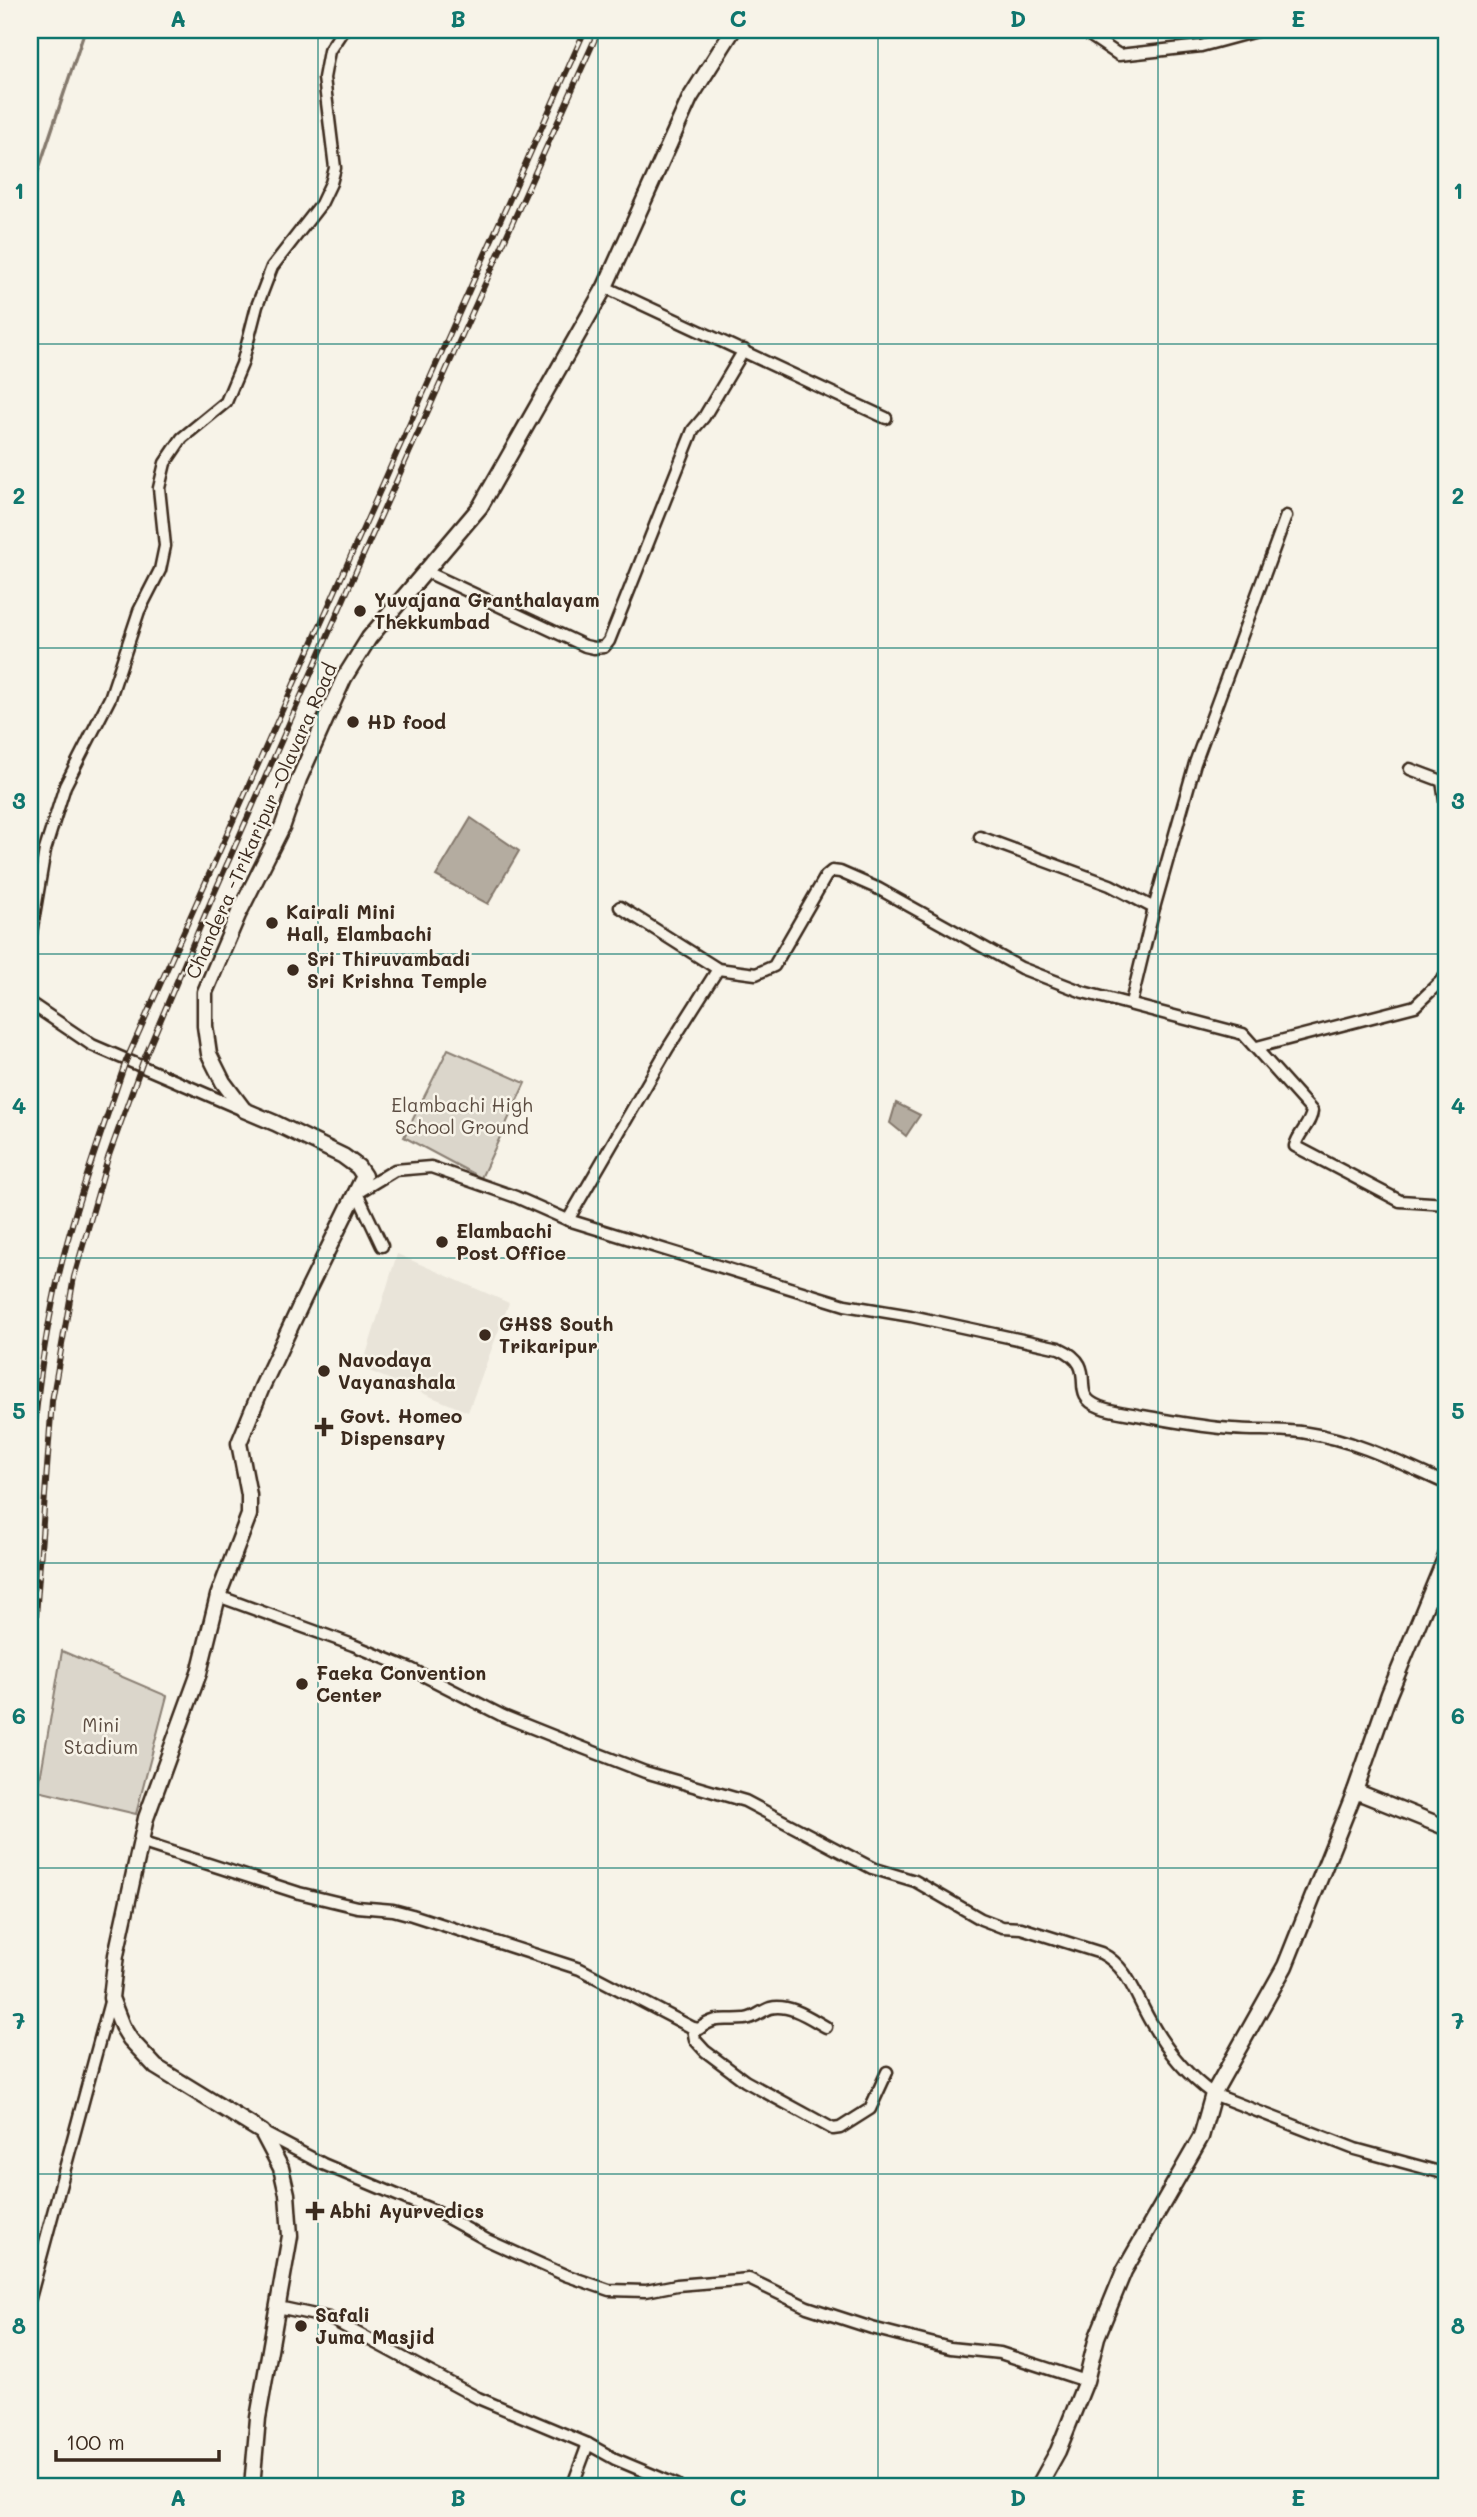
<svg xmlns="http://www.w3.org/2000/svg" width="1477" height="2517" font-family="Mali,sans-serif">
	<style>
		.built { fill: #e9e4d9 }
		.green { fill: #dbd6cb; stroke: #8b8074; stroke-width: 2 }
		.water { fill: #b4aca0; stroke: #84786c; stroke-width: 2 }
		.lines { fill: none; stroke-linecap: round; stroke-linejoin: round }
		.stream { stroke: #84786c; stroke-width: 3.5 }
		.minor-casing { stroke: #3b2a1e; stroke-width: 15 }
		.secondary-casing { stroke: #3b2a1e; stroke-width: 19 }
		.minor { stroke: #f7f3e8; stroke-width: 10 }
		.secondary { stroke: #f7f3e8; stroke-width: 14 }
		.rail-casing { stroke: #3b2a1e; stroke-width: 6 }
		.rail { stroke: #f7f3e8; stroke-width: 3.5; stroke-dasharray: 10; stroke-linecap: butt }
		.grid { fill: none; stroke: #0f766e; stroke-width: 2; stroke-opacity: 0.55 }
		.poi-dot { fill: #3b2a1e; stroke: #f7f3e8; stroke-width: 2.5 }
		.labels { text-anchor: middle; stroke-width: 5; stroke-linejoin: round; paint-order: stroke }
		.poi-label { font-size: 19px; font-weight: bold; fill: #3b2a1e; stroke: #f7f3e8; text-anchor: start }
		.street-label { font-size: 19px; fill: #3b2a1e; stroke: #f7f3e8 }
		.park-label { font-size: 19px; fill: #5b4c41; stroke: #f7f3e8 }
		.neatline { fill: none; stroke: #0f766e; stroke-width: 2.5 }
		.grid-label { font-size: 23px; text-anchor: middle; font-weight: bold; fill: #0f766e }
	</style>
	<rect width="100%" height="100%" fill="#f7f3e8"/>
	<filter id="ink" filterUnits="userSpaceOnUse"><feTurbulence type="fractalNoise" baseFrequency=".0143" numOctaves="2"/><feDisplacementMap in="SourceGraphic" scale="14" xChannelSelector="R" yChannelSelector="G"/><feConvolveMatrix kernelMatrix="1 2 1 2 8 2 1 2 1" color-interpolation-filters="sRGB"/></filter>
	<g filter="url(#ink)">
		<polygon class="built" points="397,1254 509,1303 468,1412 362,1368"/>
		<g class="green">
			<polygon points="448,1049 525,1083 481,1178 404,1137"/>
			<polygon points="62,1651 167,1696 136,1814 38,1791"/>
		</g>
		<g class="water">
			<polygon points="471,818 519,851 488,904 436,876"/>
			<polygon points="896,1103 920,1115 906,1136 890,1123"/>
		</g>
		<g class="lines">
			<polyline class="stream" points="30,195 85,30"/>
			<g class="minor-casing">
				<g id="minor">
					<polyline points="1082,30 1119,55 1201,46 1260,30"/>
					<polyline points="605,287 886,418"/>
					<polyline points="427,572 585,646 594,648 604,647 609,641 693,430 704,417 744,350"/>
					<polyline points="1410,769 1442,781 1447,814"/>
					<polyline points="980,837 1110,885 1154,908"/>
					<path d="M620,907L718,969L756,974L774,966L826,876L832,871L840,872L879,889L1021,968L1083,992L1243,1034L1312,1111C1311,1124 1298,1133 1295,1146L1400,1201L1447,1204"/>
					<polyline points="30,939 45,850 65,786 110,698 139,611 160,570 165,546 159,488 165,463 182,438 226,402 242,364 257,306 272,267 321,204 331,183 335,168 324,78 329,51 343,30"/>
					<polyline points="30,1003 92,1045 243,1110"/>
					<polyline points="1131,1003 1154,908 1195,763 1286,516"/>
					<polyline points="1257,1047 1415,1006 1447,975"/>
					<polyline points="568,1220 668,1048 718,969"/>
					<path d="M382,1246L357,1193L395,1170L431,1167L516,1197L568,1220L845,1305L911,1316L1059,1348C1103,1368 1065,1394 1100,1407C1113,1412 1129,1413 1142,1416C1172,1421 1202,1427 1232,1429C1257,1431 1282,1429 1307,1433C1356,1440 1402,1464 1447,1484"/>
					<path d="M218,1596L353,1645L411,1669L503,1716L568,1742L645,1772L745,1801L872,1868L915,1881L981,1919L1002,1927L1021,1928L1101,1953C1127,1966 1135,1994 1149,2019C1165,2048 1185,2074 1213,2094L1355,2149L1447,2174"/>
					<path d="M140,1842L299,1893L357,1907L393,1910L412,1915L580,1969L693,2028L699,2029C717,2015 724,2021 745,2019C755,2018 761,2011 770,2008C789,2003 810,2018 826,2027"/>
					<polyline points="693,2028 695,2040 705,2051 745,2081 833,2129 840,2128 870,2109 887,2072"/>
					<polyline points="262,2132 323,2164 435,2211 487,2240 565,2275 609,2290 646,2291 677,2285 749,2279 807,2307 872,2328 950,2348 1000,2353 1086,2381"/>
					<polyline points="30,2298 111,1998"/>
					<polyline points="278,2307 329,2318 478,2398 588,2444 615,2459 677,2485"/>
					<polyline points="572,2487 588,2444"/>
				</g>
			</g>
			<g class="secondary-casing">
				<g id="secondary">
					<polyline points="1355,1791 1447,1828"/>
					<polyline points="252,2487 258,2418 290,2236 287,2194 281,2168 262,2132 156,2067 130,2039 122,2026 111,1998 116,1955 146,1818 199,1673 218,1596 249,1515 249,1495 239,1443 262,1387 303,1300 364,1176 358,1167 343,1156 275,1123 244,1110 223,1082 209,1054 205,1026 205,992 238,915 283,825 299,779 344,678 369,638 480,507 605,287 690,98 733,30"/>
					<polyline points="1038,2487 1058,2451 1086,2381 1097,2337 1124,2271 1201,2137 1213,2094 1285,1966 1355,1791 1389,1694 1447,1554"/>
				</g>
			</g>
			<use href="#minor" class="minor"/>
			<use href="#secondary" class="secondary"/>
			<g class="rail-casing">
				<g id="rail">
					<path d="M30,1481C34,1427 39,1371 50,1317C66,1229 97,1145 126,1061L585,30"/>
					<polyline points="30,1697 52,1401 74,1277 108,1158 142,1064 213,896 357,569 599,30"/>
				</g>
			</g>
			<use href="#rail" class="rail"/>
		</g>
	</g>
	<path class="grid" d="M318,30V2487M598,30V2487M878,30V2487M1158,30V2487M30,344H1447M30,648H1447M30,954H1447M30,1258H1447M30,1563H1447M30,1868H1447M30,2174H1447"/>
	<g class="poi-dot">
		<circle cx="360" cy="611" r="7"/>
		<circle cx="353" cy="722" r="7"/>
		<circle cx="272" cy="923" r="7"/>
		<circle cx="293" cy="970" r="7"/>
		<circle cx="442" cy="1242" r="7"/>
		<circle cx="485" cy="1335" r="7"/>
		<circle cx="324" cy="1371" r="7"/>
		<path d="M320.5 1416.5h7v7h7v7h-7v7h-7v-7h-7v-7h7z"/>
		<circle cx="302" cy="1684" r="7"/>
		<path d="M311.5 2200.5h7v7h7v7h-7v7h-7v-7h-7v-7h7z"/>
		<circle cx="301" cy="2326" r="7"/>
	</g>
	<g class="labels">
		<g class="poi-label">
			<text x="374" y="607">Yuvajana Granthalayam<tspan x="374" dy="22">Thekkumbad</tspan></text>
			<text x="367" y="729">HD food</text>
			<text x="286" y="919">Kairali Mini<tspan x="286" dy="22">Hall, Elambachi</tspan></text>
			<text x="307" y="966">Sri Thiruvambadi<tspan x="307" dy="22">Sri Krishna Temple</tspan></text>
			<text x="456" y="1238">Elambachi<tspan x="456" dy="22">Post Office</tspan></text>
			<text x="499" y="1331">GHSS South<tspan x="499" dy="22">Trikaripur</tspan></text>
			<text x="338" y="1367">Navodaya<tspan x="338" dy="22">Vayanashala</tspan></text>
			<text x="340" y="1423">Govt. Homeo<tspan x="340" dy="22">Dispensary</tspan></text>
			<text x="316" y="1680">Faeka Convention<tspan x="316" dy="22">Center</tspan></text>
			<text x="329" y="2218">Abhi Ayurvedics</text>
			<text x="315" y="2322">Safali<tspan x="315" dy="22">Juma Masjid</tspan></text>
		</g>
		<g class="street-label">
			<text transform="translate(261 821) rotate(-66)" y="7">Chandera -Trikaripur -Olavara Road</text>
		</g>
		<g class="park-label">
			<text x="462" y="1112">Elambachi High<tspan x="462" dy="22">School Ground</tspan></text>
			<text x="101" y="1732">Mini<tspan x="101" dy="22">Stadium</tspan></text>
		</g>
	</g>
	<rect width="1477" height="2517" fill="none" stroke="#f7f3e8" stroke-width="77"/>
	<path d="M56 2450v10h163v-10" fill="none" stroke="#3b2a1e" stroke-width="3.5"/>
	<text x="66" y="2450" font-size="21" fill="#3b2a1e" stroke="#f7f3e8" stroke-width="5" paint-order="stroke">100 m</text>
	<rect x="38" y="38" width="1400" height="2440" class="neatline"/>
	<g class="grid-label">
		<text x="178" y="27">A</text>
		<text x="458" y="27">B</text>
		<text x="738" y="27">C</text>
		<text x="1018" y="27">D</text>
		<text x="1298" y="27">E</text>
		<text x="19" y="199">1</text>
		<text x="1458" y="199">1</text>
		<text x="19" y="504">2</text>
		<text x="1458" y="504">2</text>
		<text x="19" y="809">3</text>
		<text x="1458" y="809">3</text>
		<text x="19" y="1114">4</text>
		<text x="1458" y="1114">4</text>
		<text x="19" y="1419">5</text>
		<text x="1458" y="1419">5</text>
		<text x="19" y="1724">6</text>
		<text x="1458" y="1724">6</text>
		<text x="19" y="2029">7</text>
		<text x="1458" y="2029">7</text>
		<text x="19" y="2334">8</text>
		<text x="1458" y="2334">8</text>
		<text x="178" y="2506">A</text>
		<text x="458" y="2506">B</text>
		<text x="738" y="2506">C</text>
		<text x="1018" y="2506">D</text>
		<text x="1298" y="2506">E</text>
	</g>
</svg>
